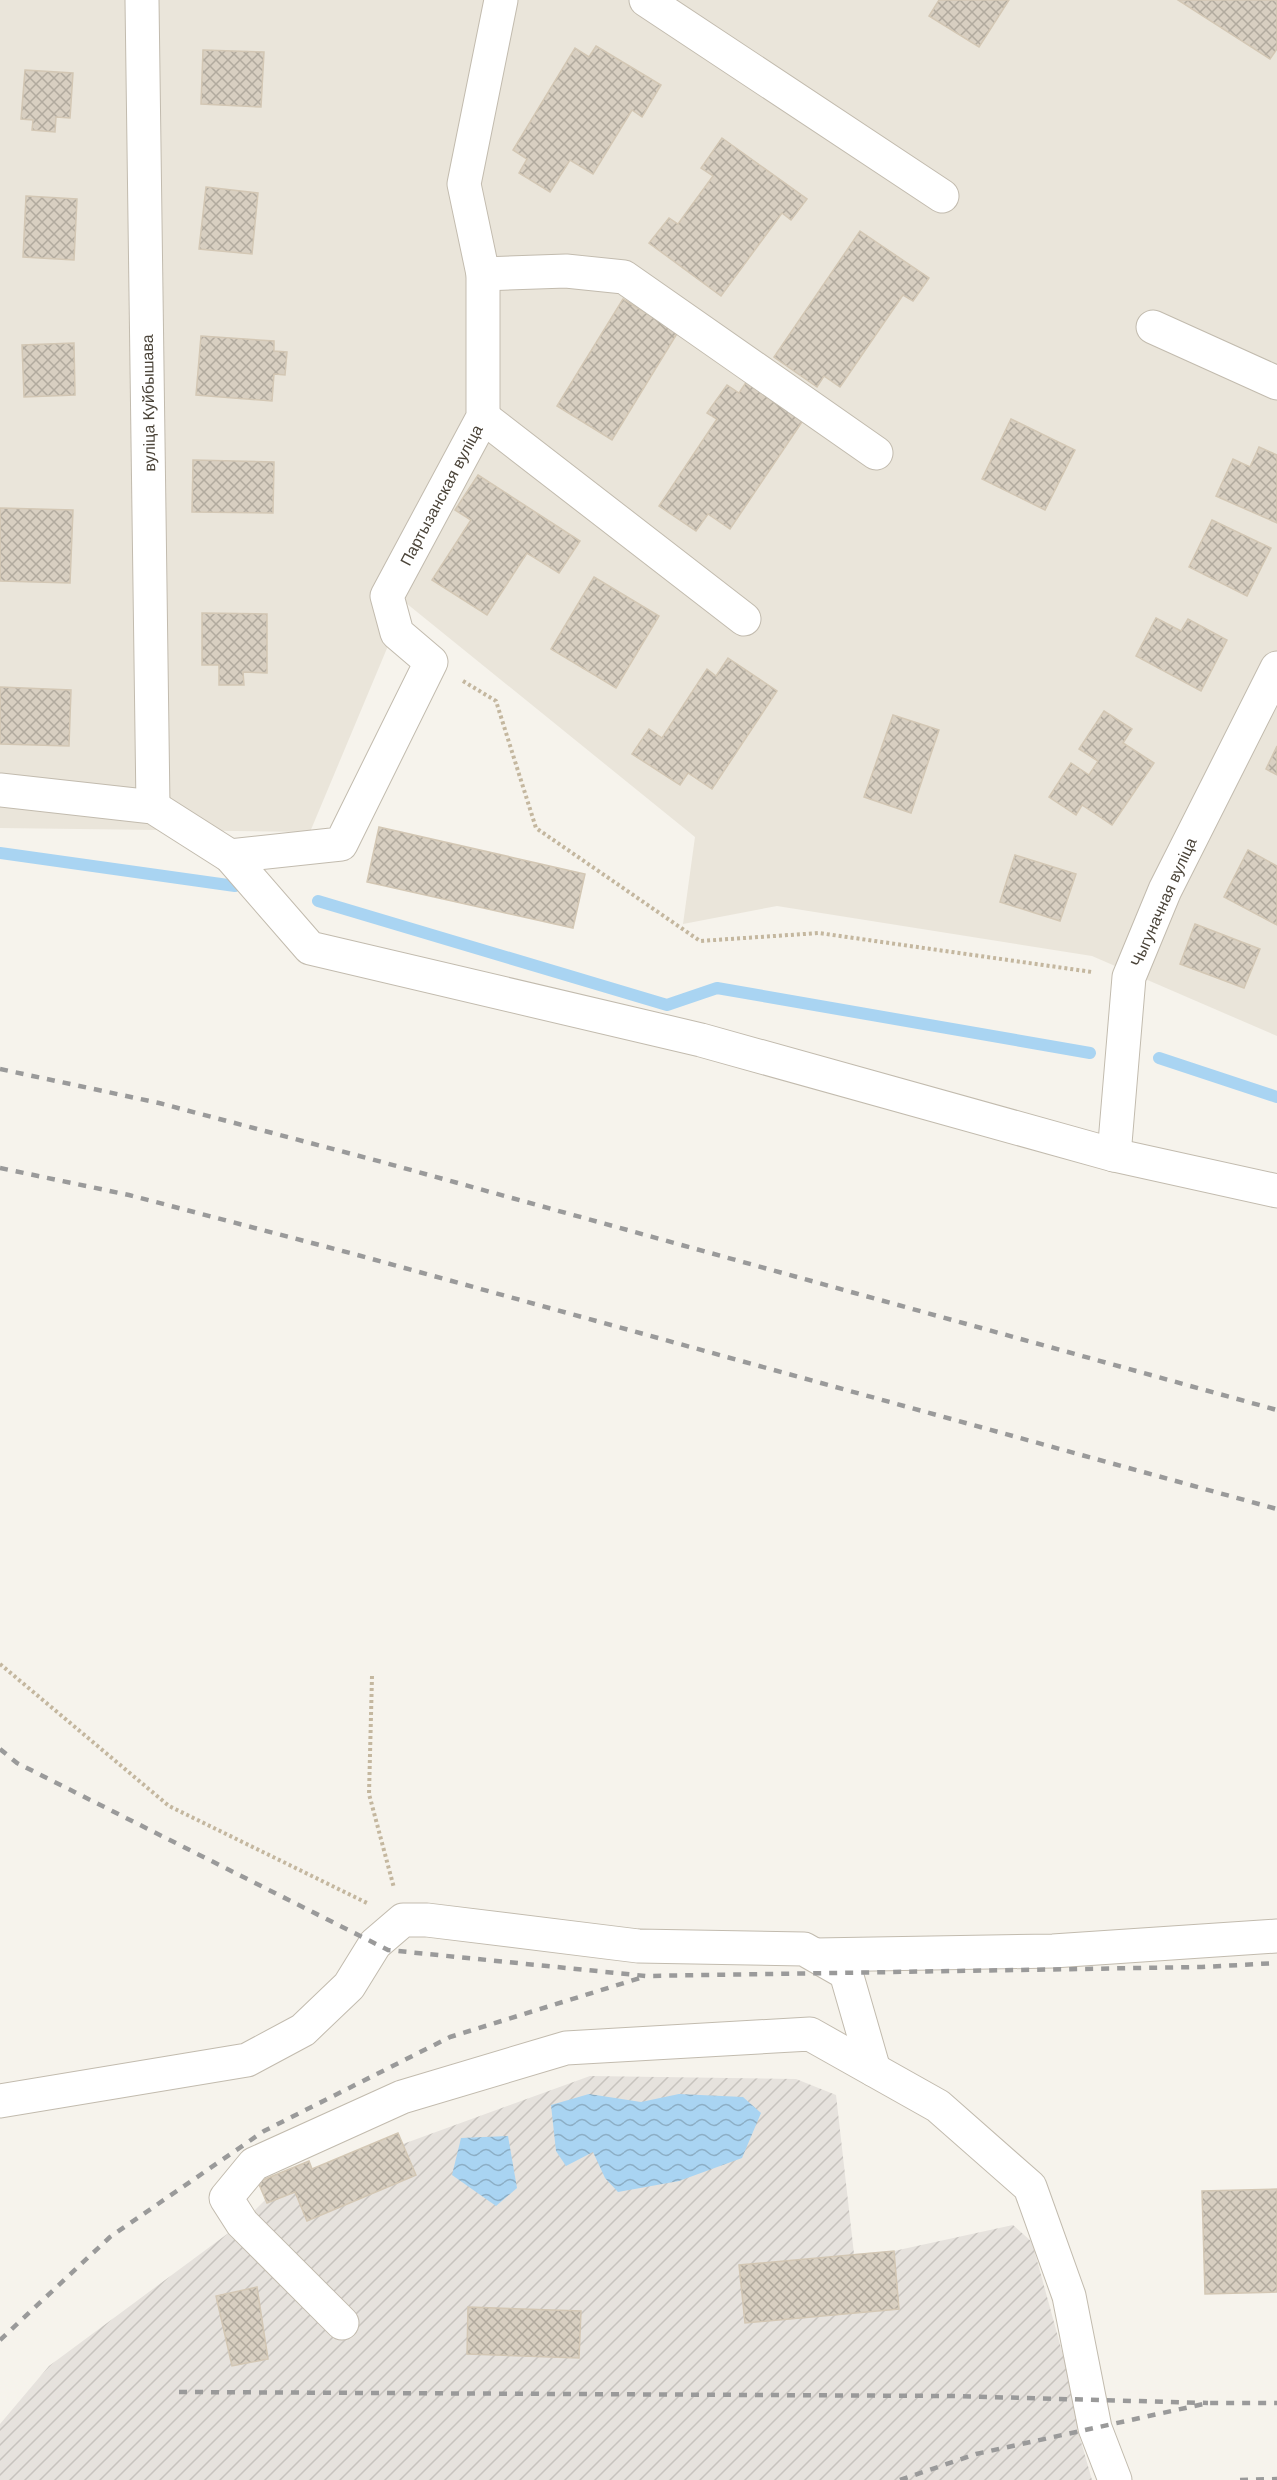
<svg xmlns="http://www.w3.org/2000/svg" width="1277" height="2480" font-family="Helvetica,sans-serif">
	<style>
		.residential { fill: #eae5da }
		.industrial { fill: url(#industrial-furrows) }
		.water { fill: url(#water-waves) }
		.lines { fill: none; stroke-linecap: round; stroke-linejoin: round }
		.stream { stroke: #a9d4f2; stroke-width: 12 }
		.building { fill: url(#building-cross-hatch); stroke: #d3c7b4; stroke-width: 1.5 }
		.minor-casing { stroke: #c2bbae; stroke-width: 35 }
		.path { stroke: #c4b79f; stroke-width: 4; stroke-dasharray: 3 3; stroke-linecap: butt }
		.minor { stroke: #fff; stroke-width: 33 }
		.rail { stroke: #9a9a9a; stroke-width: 4.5; stroke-dasharray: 8 8; stroke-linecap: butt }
		.labels { text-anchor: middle; stroke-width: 6; stroke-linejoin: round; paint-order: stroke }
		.street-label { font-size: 16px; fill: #4b4439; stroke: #fff }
	</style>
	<defs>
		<pattern id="industrial-furrows" width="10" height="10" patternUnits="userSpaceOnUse" patternTransform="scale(1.5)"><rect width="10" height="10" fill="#e6e2dd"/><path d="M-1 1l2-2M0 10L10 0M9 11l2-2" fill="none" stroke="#c7c3be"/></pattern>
		<pattern id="water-waves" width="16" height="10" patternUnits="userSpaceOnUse" patternTransform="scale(1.5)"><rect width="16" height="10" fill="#a9d4f2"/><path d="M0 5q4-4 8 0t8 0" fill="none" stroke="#8caec5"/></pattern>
		<pattern id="building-cross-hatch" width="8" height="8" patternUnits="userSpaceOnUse" patternTransform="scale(1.5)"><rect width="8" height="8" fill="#d8cfc1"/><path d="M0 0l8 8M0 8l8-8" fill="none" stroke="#b1aa9e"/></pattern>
	</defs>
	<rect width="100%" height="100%" fill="#f6f3ec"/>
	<polygon class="residential" points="0,0 1277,0 1277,1036 1092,956 777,906 683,924 695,837 406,603 310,832 0,828"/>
	<polygon class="industrial" points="590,2076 796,2079 836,2095 854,2254 894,2251 1013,2225 1032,2242 1075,2399 1078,2431 1092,2480 0,2480 0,2424 49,2366 242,2223 266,2199 403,2144"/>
	<g class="water">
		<polygon points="589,2094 641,2102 679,2094 743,2097 761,2113 742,2158 679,2181 618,2192 605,2178 593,2152 566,2166 556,2151 551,2105"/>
		<polygon points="508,2136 517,2188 496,2206 452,2175 461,2138"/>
	</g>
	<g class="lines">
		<g class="stream">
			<polyline points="0,853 235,886"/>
			<polyline points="318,901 667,1005 717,988 1090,1053"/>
			<polyline points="1159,1058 1277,1097"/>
		</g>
	</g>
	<g class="building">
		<polygon points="939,0 1009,0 979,47 929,16"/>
		<polygon points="1178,0 1277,0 1277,49 1270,59"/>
		<polygon points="596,46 661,85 642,117 632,110 593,174 570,160 550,192 519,173 527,159 513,150 575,48 589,57"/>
		<polygon points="203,50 264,52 261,107 201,104"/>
		<polygon points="25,70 73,73 70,118 56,117 55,132 32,130 33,120 21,119"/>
		<polygon points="722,138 807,199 791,220 782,213 721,296 649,243 669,218 678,224 713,176 701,168"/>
		<polygon points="206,187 258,193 252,254 199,249"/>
		<polygon points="26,196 77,199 74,260 23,257"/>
		<polygon points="860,231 929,278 913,301 903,295 840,387 824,376 817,387 774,357"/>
		<polygon points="623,299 678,332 612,440 557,406"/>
		<polygon points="201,336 274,341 274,351 287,352 285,375 274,374 272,401 196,395"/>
		<polygon points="74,343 75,395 24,397 22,345"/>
		<polygon points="749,378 806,416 730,529 708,514 696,531 659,506 717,419 707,413 727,385 739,393"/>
		<polygon points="1011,419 1075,450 1045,510 982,479"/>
		<polygon points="1259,447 1277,455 1277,523 1216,496 1233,459 1250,467"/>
		<polygon points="193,460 274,462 273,513 192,512"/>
		<polygon points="478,475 580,541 559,573 527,553 487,615 432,580 471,520 455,510"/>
		<polygon points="0,508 73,510 70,583 0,581"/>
		<polygon points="1212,520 1271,548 1247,596 1189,567"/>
		<polygon points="594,577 659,616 616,688 551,649"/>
		<polygon points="202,613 267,614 267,673 243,672 244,685 219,685 219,665 202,665"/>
		<polygon points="1156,618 1181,631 1188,619 1227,640 1201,691 1136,656"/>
		<polygon points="728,658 777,691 712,789 688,773 680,785 632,754 649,729 662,738 707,669 716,676"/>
		<polygon points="0,687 71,690 69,746 0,744"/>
		<polygon points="1104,711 1132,729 1123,743 1154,763 1112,825 1082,805 1076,815 1049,797 1071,763 1089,775 1098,761 1079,749"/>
		<polygon points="893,715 939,730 911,813 864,797"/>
		<polygon points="1277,746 1277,775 1266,769"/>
		<polygon points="379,827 585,874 573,928 367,882"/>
		<polygon points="1248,850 1277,866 1277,925 1224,897"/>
		<polygon points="1015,855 1076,874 1060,921 1000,902"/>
		<polygon points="1195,924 1260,949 1244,988 1180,964"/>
		<polygon points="398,2133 416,2175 307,2221 295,2192 267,2203 258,2182 309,2161 312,2169"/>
		<polygon points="1277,2189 1277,2292 1205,2294 1202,2191"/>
		<polygon points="894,2251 899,2309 745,2323 739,2265"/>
		<polygon points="257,2287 268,2359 232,2366 216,2296"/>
		<polygon points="468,2307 581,2311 579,2358 467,2354"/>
	</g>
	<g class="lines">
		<g class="minor-casing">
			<g id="minor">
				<polyline points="142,0 153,807"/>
				<polyline points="646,0 942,196"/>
				<polyline points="483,274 566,271 624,277 876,453"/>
				<polyline points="1153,327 1277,383"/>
				<polyline points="483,417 744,619"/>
				<polyline points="0,790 153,807 230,856 310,948 701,1040 1114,1155 1277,1191"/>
				<polyline points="230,856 341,844 431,662 397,633 387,596 483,417 483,274 464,184 501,0"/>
				<polyline points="1114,1155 1129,977 1165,890 1277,668"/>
				<polyline points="816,1955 1053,1951 1277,1936"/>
				<polyline points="0,2101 247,2060 303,2030 349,1986 375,1944 403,1920 427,1920 638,1946 804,1949 846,1973 874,2070"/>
				<polyline points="342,2323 242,2223 226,2198 254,2164 402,2097 566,2048 810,2034 938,2106 1030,2187 1069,2296 1095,2428 1115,2480"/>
			</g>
		</g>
		<g class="path">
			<polyline points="463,681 496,701 536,828 700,941 819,933 1092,972"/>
			<polyline points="0,1664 169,1806 367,1903"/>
			<polyline points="372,1676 369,1794 394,1888"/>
		</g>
		<use href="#minor" class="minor"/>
		<g class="rail">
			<polyline points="0,1069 159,1103 382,1162 1277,1410"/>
			<polyline points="0,1168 129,1195 354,1254 1277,1509"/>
			<polyline points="0,1749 17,1763 388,1950 646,1976 1202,1967 1277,1963"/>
			<polyline points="0,2340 110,2237 264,2131 450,2037 640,1978"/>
			<polyline points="179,2392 952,2396 1208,2403"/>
			<polyline points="900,2480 976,2454 1208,2403 1277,2403"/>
			<polyline points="1240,2480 1277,2479"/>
		</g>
	</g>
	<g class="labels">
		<g class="street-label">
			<text transform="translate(148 403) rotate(-91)" y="6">вуліца Куйбышава</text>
			<text transform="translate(441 495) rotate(-62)" y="6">Партызанская вуліца</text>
			<text transform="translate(1163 902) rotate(-66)" y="6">Чыгуначная вуліца</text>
		</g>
	</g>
</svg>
